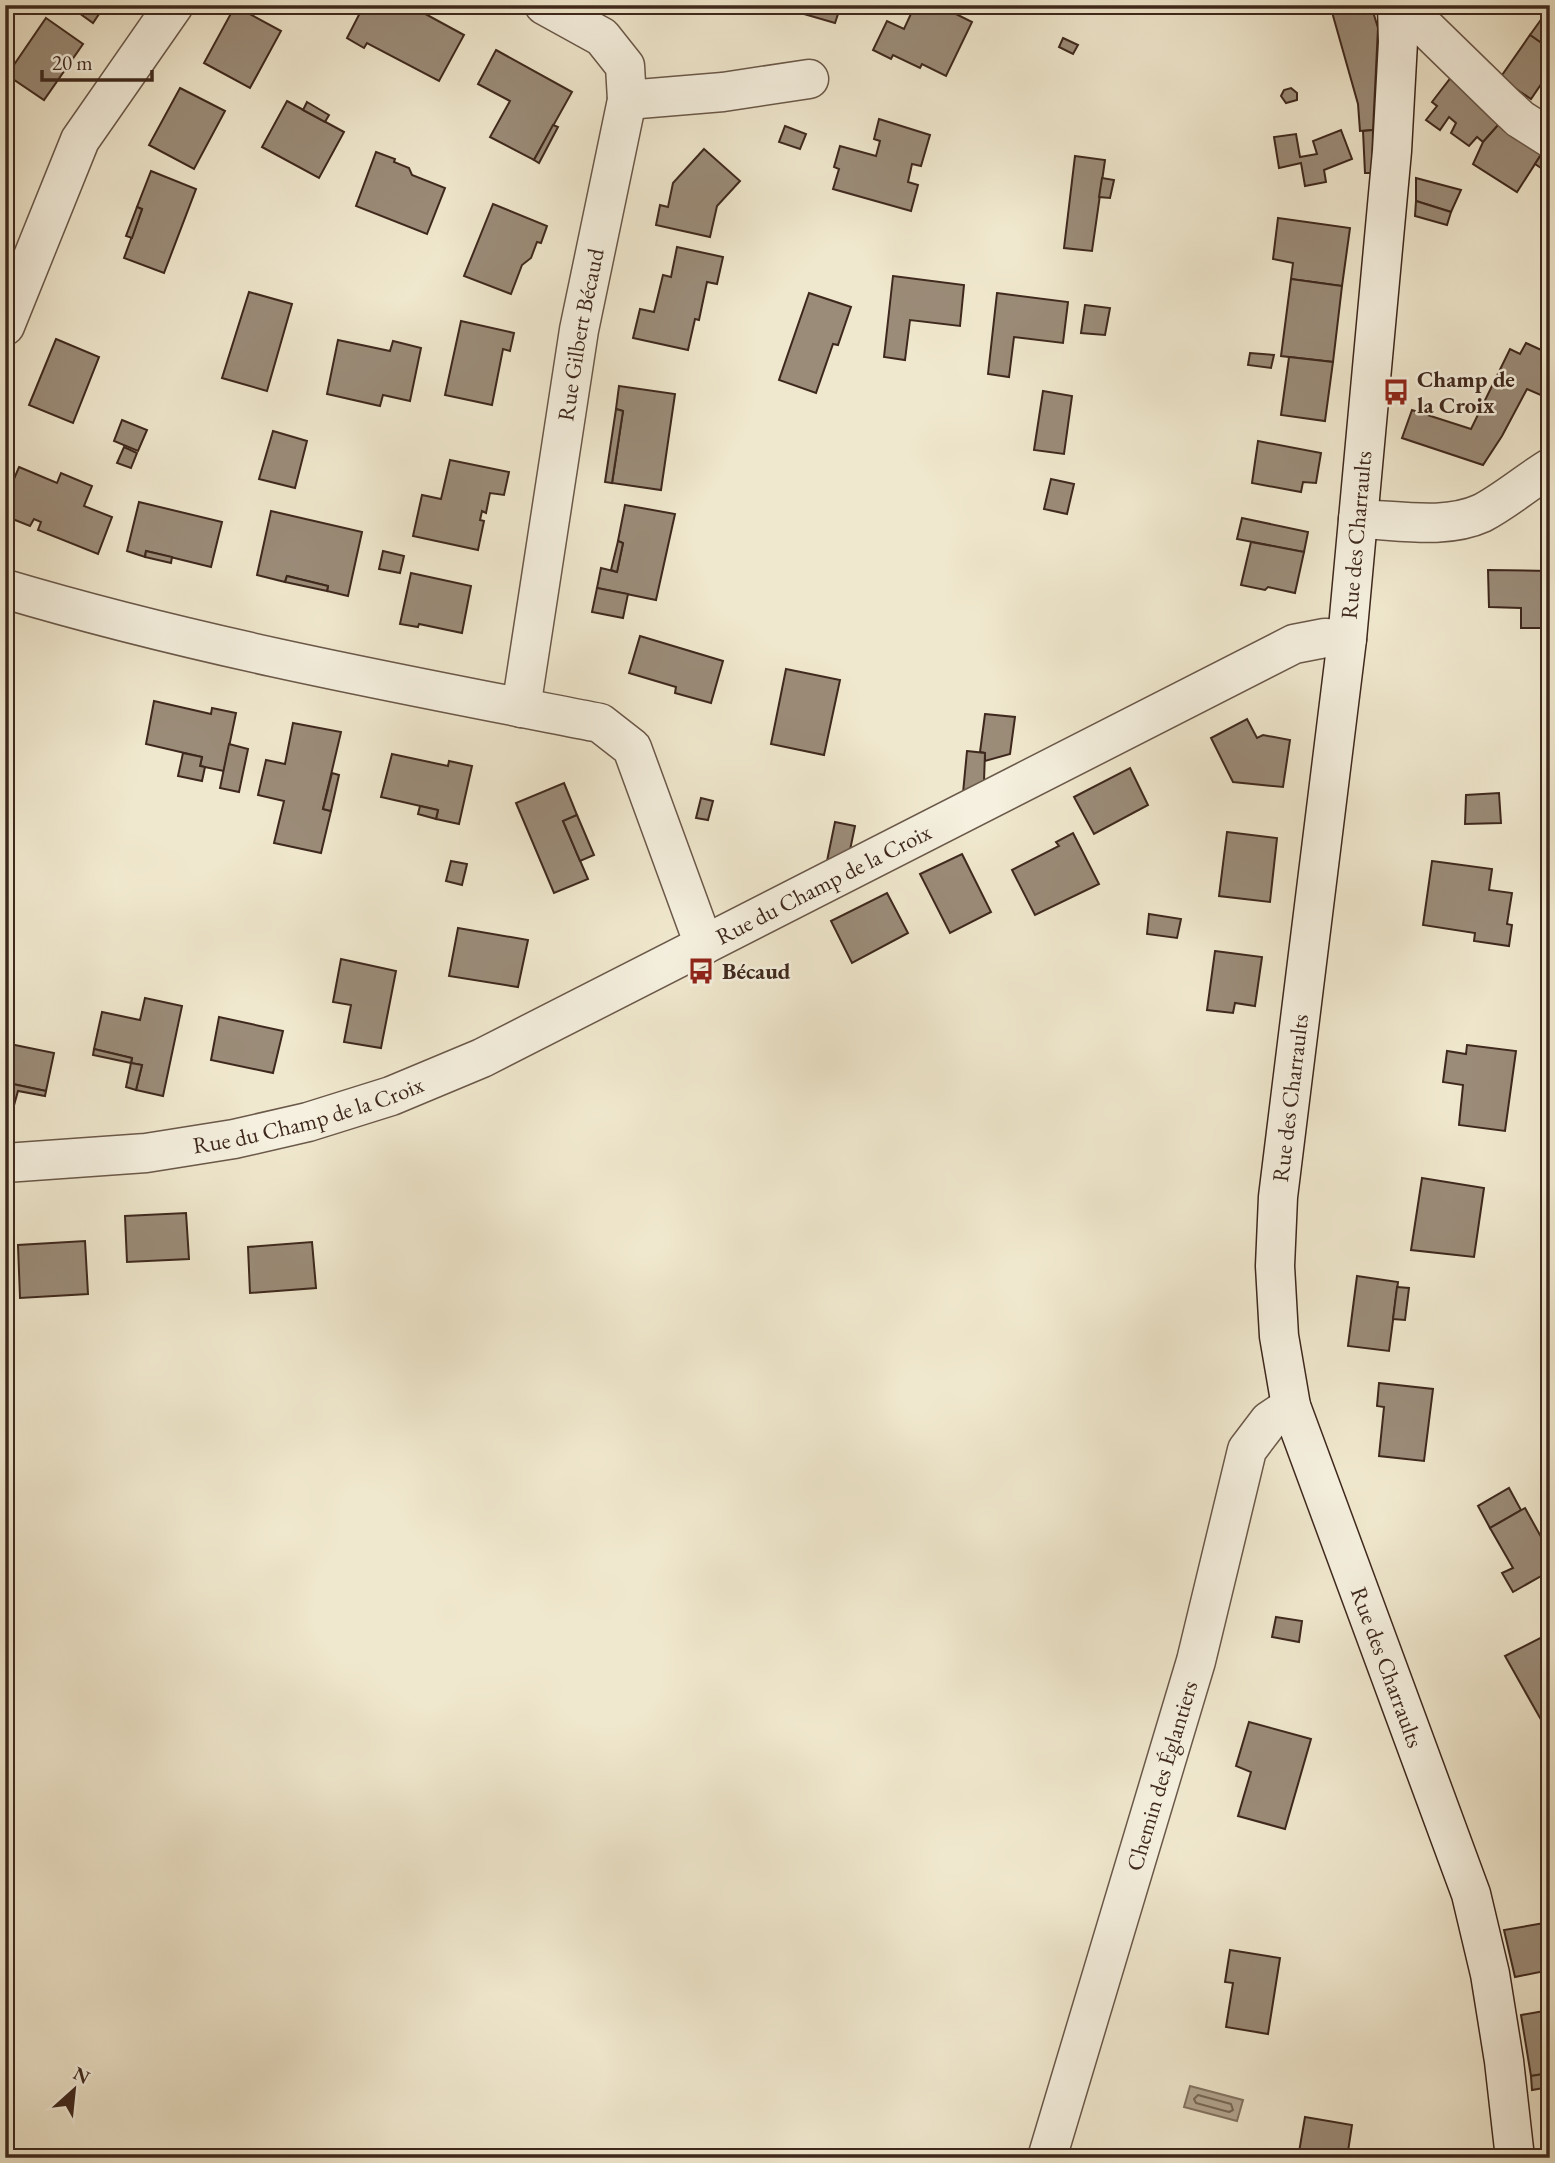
<svg xmlns="http://www.w3.org/2000/svg" width="1555" height="2163" font-family="'EB Garamond',serif">
	<style>
		.water { fill: #b3a792; stroke: #847463; stroke-width: 2 }
		.lines { fill: none; stroke-linecap: round; stroke-linejoin: round }
		.shore { stroke: #786858; stroke-width: 2 }
		.building { fill: #9b8c79; stroke: #3e281d; stroke-width: 2 }
		.street-casing { stroke: #6a5849; stroke-width: 41 }
		.secondary-casing { stroke: #3e281d; stroke-width: 41 }
		.street { stroke: #f5f0df; stroke-width: 38 }
		.secondary { stroke: #f5f0df; stroke-width: 38 }
		.labels { text-anchor: middle; stroke-width: 5; stroke-linejoin: round; paint-order: stroke }
		.street-label { font-size: 23px; fill: #3e281d; stroke: #f5f0df }
		.poi-label { font-size: 23px; font-weight: bold; fill: #3e281d; stroke: #f5f0df; text-anchor: start }
	</style>
	<rect width="100%" height="100%" fill="#f0e8ce"/>
	<filter id="stains"><feTurbulence type="fractalNoise" baseFrequency=".00286" numOctaves="4"/><feColorMatrix values="0 0 0 0 .2 0 0 0 0 .09 0 0 0 0 .02 0 0 0 .5 -.17"/></filter>
	<radialGradient id="worn" r=".72"><stop offset=".6" stop-color="#630" stop-opacity="0"/><stop offset="1" stop-color="#630" stop-opacity=".3"/></radialGradient>
	<polygon class="water" points="1190,2086 1243,2100 1237,2121 1184,2107"/>
	<g class="lines">
		<polygon class="shore" points="1198,2095 1231,2104 1233,2110 1229,2112 1196,2103 1194,2099"/>
	</g>
	<g class="building">
		<polygon points="68,5 105,5 93,23"/>
		<polygon points="364,5 409,5 464,35 439,81 367,43 364,48 347,38"/>
		<polygon points="773,5 841,5 835,23"/>
		<polygon points="915,5 938,5 972,22 946,76 922,64 920,68 893,55 891,59 873,50 887,21 904,29"/>
		<polygon points="1330,5 1371,5 1378,28 1373,130 1360,131 1358,104"/>
		<polygon points="235,6 281,31 250,88 204,63"/>
		<polygon points="1550,7 1550,49 1530,35"/>
		<polygon points="46,18 83,44 44,100 7,75"/>
		<polygon points="1530,35 1550,49 1550,71 1531,99 1500,78"/>
		<polygon points="1063,38 1078,45 1073,54 1059,47"/>
		<polygon points="496,50 572,92 534,160 490,137 510,101 478,84"/>
		<polygon points="1452,76 1501,122 1483,142 1477,137 1469,146 1451,133 1456,123 1449,117 1440,130 1426,120 1437,106 1432,102"/>
		<polygon points="180,88 225,111 194,169 149,145"/>
		<polygon points="1291,88 1297,93 1297,100 1286,103 1281,96 1284,90"/>
		<polygon points="287,101 344,132 319,178 262,147"/>
		<polygon points="307,102 329,115 325,122 303,110"/>
		<polygon points="879,119 930,135 921,166 912,164 908,182 918,185 911,211 833,189 839,169 834,167 840,146 876,156 880,141 874,139"/>
		<polygon points="1499,124 1544,150 1517,192 1473,164 1483,142"/>
		<polygon points="553,125 558,127 539,163 534,160"/>
		<polygon points="785,126 806,134 800,149 779,142"/>
		<polygon points="1341,130 1352,159 1324,170 1326,182 1305,186 1301,163 1279,168 1274,137 1296,134 1300,157 1317,154 1313,141"/>
		<polygon points="1373,130 1372,173 1365,173 1363,131"/>
		<polygon points="704,149 740,181 717,206 710,237 656,225 660,205 668,207 673,183"/>
		<polygon points="1544,150 1550,154 1550,174 1535,164"/>
		<polygon points="376,152 395,159 394,162 409,168 412,175 445,188 427,234 356,206"/>
		<polygon points="1075,156 1105,160 1092,251 1064,248"/>
		<polygon points="151,171 196,189 164,273 124,258 142,209 137,207"/>
		<polygon points="1102,178 1114,180 1110,198 1099,197"/>
		<polygon points="1416,178 1461,190 1451,212 1416,201"/>
		<polygon points="1416,201 1451,212 1447,225 1415,216"/>
		<polygon points="493,204 547,226 541,243 537,242 531,258 522,265 511,294 464,276"/>
		<polygon points="137,207 142,209 132,238 126,236"/>
		<polygon points="1278,218 1350,228 1342,286 1291,279 1293,263 1273,259"/>
		<polygon points="677,247 723,257 717,284 707,282 699,320 695,319 688,350 633,338 640,309 654,312 663,275 671,277"/>
		<polygon points="893,276 964,285 960,326 910,320 905,360 884,357"/>
		<polygon points="1291,279 1342,286 1333,362 1281,356"/>
		<polygon points="249,292 292,304 267,391 222,378"/>
		<polygon points="809,293 851,307 838,345 833,344 816,393 779,380"/>
		<polygon points="997,293 1068,302 1063,343 1014,337 1009,377 988,374"/>
		<polygon points="1085,305 1110,308 1105,335 1081,333"/>
		<polygon points="461,321 514,333 510,351 503,349 492,405 445,395"/>
		<polygon points="56,339 99,357 73,423 29,405"/>
		<polygon points="338,340 390,351 393,341 421,348 410,401 383,395 380,406 327,394"/>
		<polygon points="1526,343 1550,354 1550,382 1543,396 1527,389 1502,436 1483,465 1402,438 1412,410 1471,429 1510,349 1520,354"/>
		<polygon points="1250,353 1274,355 1271,368 1248,365"/>
		<polygon points="1289,357 1333,362 1325,421 1281,415"/>
		<polygon points="619,386 675,394 661,490 612,483 623,411 616,409"/>
		<polygon points="1043,391 1072,396 1064,454 1034,450"/>
		<polygon points="616,409 623,411 612,483 605,482"/>
		<polygon points="122,420 147,430 138,451 114,441"/>
		<polygon points="273,431 307,441 295,488 259,479"/>
		<polygon points="1258,441 1321,453 1316,483 1303,482 1301,492 1252,483"/>
		<polygon points="124,447 137,453 131,468 117,463"/>
		<polygon points="450,460 509,472 504,495 490,493 486,513 482,511 480,520 484,521 478,550 413,536 422,495 441,499"/>
		<polygon points="19,467 57,483 61,473 92,486 84,506 112,517 98,554 38,530 41,522 34,519 30,526 5,516 5,500"/>
		<polygon points="1051,479 1074,484 1067,514 1044,509"/>
		<polygon points="139,502 222,522 211,567 146,551 145,557 127,551"/>
		<polygon points="625,505 675,514 656,600 597,588 601,568 617,572 623,543 618,541"/>
		<polygon points="271,511 362,532 348,596 327,591 328,586 287,576 285,582 257,575"/>
		<polygon points="1242,518 1308,532 1304,552 1237,539"/>
		<polygon points="618,541 623,543 617,572 611,570"/>
		<polygon points="1251,542 1304,552 1295,593 1268,587 1265,590 1241,585"/>
		<polygon points="146,551 172,557 171,563 145,557"/>
		<polygon points="383,551 404,556 400,573 379,569"/>
		<polygon points="1488,570 1550,571 1548,628 1521,628 1521,608 1489,607"/>
		<polygon points="411,573 471,586 462,633 419,624 418,627 400,624"/>
		<polygon points="287,576 328,586 327,591 285,582"/>
		<polygon points="597,588 628,594 623,618 592,612"/>
		<polygon points="640,636 723,661 711,703 675,693 676,687 629,673"/>
		<polygon points="786,669 840,680 824,755 771,744"/>
		<polygon points="154,701 211,714 212,708 236,713 224,771 200,766 202,757 146,744"/>
		<polygon points="985,714 1015,717 1010,754 985,761 985,753 980,752"/>
		<polygon points="1247,719 1257,738 1263,735 1290,740 1283,787 1233,782 1211,738"/>
		<polygon points="293,723 341,732 323,809 331,811 321,853 274,843 284,801 258,795 266,760 285,764"/>
		<polygon points="229,744 248,749 239,792 220,788"/>
		<polygon points="967,751 985,753 984,781 963,793"/>
		<polygon points="183,753 202,757 200,766 205,767 202,781 178,776"/>
		<polygon points="392,754 448,766 449,761 472,766 459,824 436,819 438,810 381,797"/>
		<polygon points="1130,768 1148,805 1094,834 1074,797"/>
		<polygon points="332,773 339,775 331,811 323,809"/>
		<polygon points="564,783 577,815 563,821 588,879 554,893 516,803"/>
		<polygon points="1499,793 1501,823 1465,824 1466,795"/>
		<polygon points="701,798 713,801 708,820 696,818"/>
		<polygon points="420,806 438,810 436,819 418,814"/>
		<polygon points="577,815 594,855 580,861 563,821"/>
		<polygon points="835,822 855,826 850,850 827,861"/>
		<polygon points="1227,832 1277,838 1270,902 1219,896"/>
		<polygon points="1073,833 1099,884 1035,915 1012,870 1059,846 1056,842"/>
		<polygon points="962,854 991,912 950,933 920,874"/>
		<polygon points="451,861 467,864 462,885 446,881"/>
		<polygon points="1432,861 1492,869 1489,890 1512,893 1507,924 1512,925 1509,946 1474,941 1475,933 1423,925"/>
		<polygon points="887,893 908,933 852,963 831,921"/>
		<polygon points="1149,914 1181,919 1177,938 1147,934"/>
		<polygon points="458,928 528,940 518,987 449,976"/>
		<polygon points="1215,951 1262,957 1255,1006 1235,1003 1233,1013 1207,1010"/>
		<polygon points="341,959 396,971 381,1048 344,1042 351,1005 333,1002"/>
		<polygon points="145,998 182,1006 163,1096 136,1090 142,1065 131,1063 132,1058 94,1049 102,1012 140,1020"/>
		<polygon points="219,1017 283,1031 273,1073 211,1060"/>
		<polygon points="5,1043 54,1053 46,1091 8,1083 5,1096"/>
		<polygon points="1467,1045 1516,1051 1505,1131 1459,1125 1463,1085 1443,1082 1447,1051 1466,1054"/>
		<polygon points="94,1049 132,1058 131,1063 93,1055"/>
		<polygon points="131,1063 142,1065 136,1090 126,1087"/>
		<polygon points="8,1083 46,1091 45,1096 18,1091 13,1109 5,1108"/>
		<polygon points="1422,1178 1484,1188 1474,1257 1411,1250"/>
		<polygon points="186,1213 189,1259 127,1262 125,1216"/>
		<polygon points="85,1241 88,1294 20,1298 18,1245"/>
		<polygon points="312,1242 316,1288 250,1293 248,1247"/>
		<polygon points="1357,1276 1398,1282 1389,1351 1348,1346"/>
		<polygon points="1397,1287 1409,1288 1405,1320 1393,1319"/>
		<polygon points="1379,1383 1433,1389 1424,1461 1379,1456 1384,1407 1377,1406"/>
		<polygon points="1509,1488 1521,1510 1490,1528 1478,1506"/>
		<polygon points="1525,1508 1550,1553 1550,1571 1513,1592 1502,1573 1513,1568 1490,1528"/>
		<polygon points="1276,1617 1302,1621 1299,1642 1272,1637"/>
		<polygon points="1548,1634 1550,1722 1544,1725 1505,1656"/>
		<polygon points="1249,1722 1311,1739 1285,1829 1238,1816 1251,1772 1236,1766"/>
		<polygon points="1550,1922 1550,1970 1515,1977 1504,1930"/>
		<polygon points="1230,1950 1280,1958 1268,2034 1226,2027 1233,1983 1225,1982"/>
		<polygon points="1550,2010 1550,2073 1531,2076 1521,2015"/>
		<polygon points="1549,2073 1550,2087 1532,2090 1531,2076"/>
		<polygon points="1305,2117 1352,2125 1347,2158 1298,2158"/>
	</g>
	<g class="lines">
		<g class="street-casing">
			<g id="street">
				<polyline points="1398,10 1428,30 1505,105 1520,119 1550,138"/>
				<polyline points="627,100 723,92 809,79"/>
				<polyline points="5,326 80,140 174,5"/>
				<path d="M1358,519C1397,520 1445,530 1482,513C1505,501 1527,482 1550,468"/>
				<path d="M5,589C200,647 400,684 600,723L632,748L704,945"/>
				<path id="s1" d="M521,708L579,330L627,100L625,66L602,37L544,5"/>
				<path id="s2" d="M5,1163L146,1153L234,1139L308,1122L391,1096L482,1058L1294,644L1325,638L1347,639"/>
				<path id="s3" d="M1047,2158L1196,1661L1247,1450L1269,1421L1291,1406"/>
			</g>
		</g>
		<g class="secondary-casing">
			<g id="secondary">
				<path id="s4" d="M1397,5L1398,42L1392,151L1347,639L1278,1197L1275,1266L1279,1336L1291,1406L1471,1894L1490,1974L1504,2061L1515,2158"/>
			</g>
		</g>
		<use href="#street" class="street"/>
		<use href="#secondary" class="secondary"/>
	</g>
	<defs>
		<g id="bus-bare" transform="scale(2.1)"><path d="M-5-6H5V4H4V6H2V4H-2V6H-4V4H-5ZM-3.5-4V0h7V-4ZM-3.5 1.2v1.5H-2V1.2ZM2 1.2v1.5H3.5V1.2Z" fill="#8f2418" stroke="#f5f0df" stroke-width="2.5" paint-order="stroke"/></g>
	</defs>
	<g fill-rule="evenodd">
		<use href="#bus-bare" x="1396" y="392"/>
		<use href="#bus-bare" x="701" y="971"/>
	</g>
	<g class="labels">
		<g class="street-label">
			<text dy="8" stroke="none"><textPath href="#s1" startOffset="378">Rue Gilbert Bécaud</textPath></text>
			<text transform="translate(1356 535) rotate(-85)" y="8">Rue des Charraults</text>
			<text dy="8" stroke="none"><textPath href="#s2" startOffset="875">Rue du Champ de la Croix</textPath></text>
			<text transform="translate(1290 1098) rotate(-83)" y="8">Rue des Charraults</text>
			<text dy="8" stroke="none"><textPath href="#s2" startOffset="308">Rue du Champ de la Croix</textPath></text>
			<text dy="8" stroke="none"><textPath href="#s4" startOffset="1687">Rue des Charraults</textPath></text>
			<text dy="8" stroke="none"><textPath href="#s3" startOffset="399">Chemin des Églantiers</textPath></text>
		</g>
		<g class="poi-label">
			<text x="1417" y="387">Champ de<tspan x="1417" dy="26">la Croix</tspan></text>
			<text x="722" y="979">Bécaud</text>
		</g>
	</g>
	<rect width="1555" height="2163" fill="none" stroke="#f0e8ce" stroke-width="28"/>
	<rect x="7" y="7" width="1541" height="2149" fill="none" stroke="#3e281d" stroke-width="3.5"/>
	<rect x="14" y="14" width="1527" height="2135" fill="none" stroke="#3e281d" stroke-width="2"/>
	<g transform="translate(74 2090) rotate(27)" stroke="#f5f0df" stroke-width="5" paint-order="stroke">
	<path d="M0-5L12 26L0 18L-12 26Z" fill="#3e281d"/>
	<text y="-10" font-size="19" font-weight="bold" text-anchor="middle" fill="#3e281d">N</text>
	</g>
	<path d="M42 70v10h110v-10" fill="none" stroke="#3e281d" stroke-width="3.5"/>
	<text x="52" y="70" font-size="21" fill="#3e281d" stroke="#f5f0df" stroke-width="5" paint-order="stroke">20 m</text>
	<rect width="100%" height="100%" filter="url(#stains)"/>
	<rect width="100%" height="100%" fill="url(#worn)"/>
</svg>
